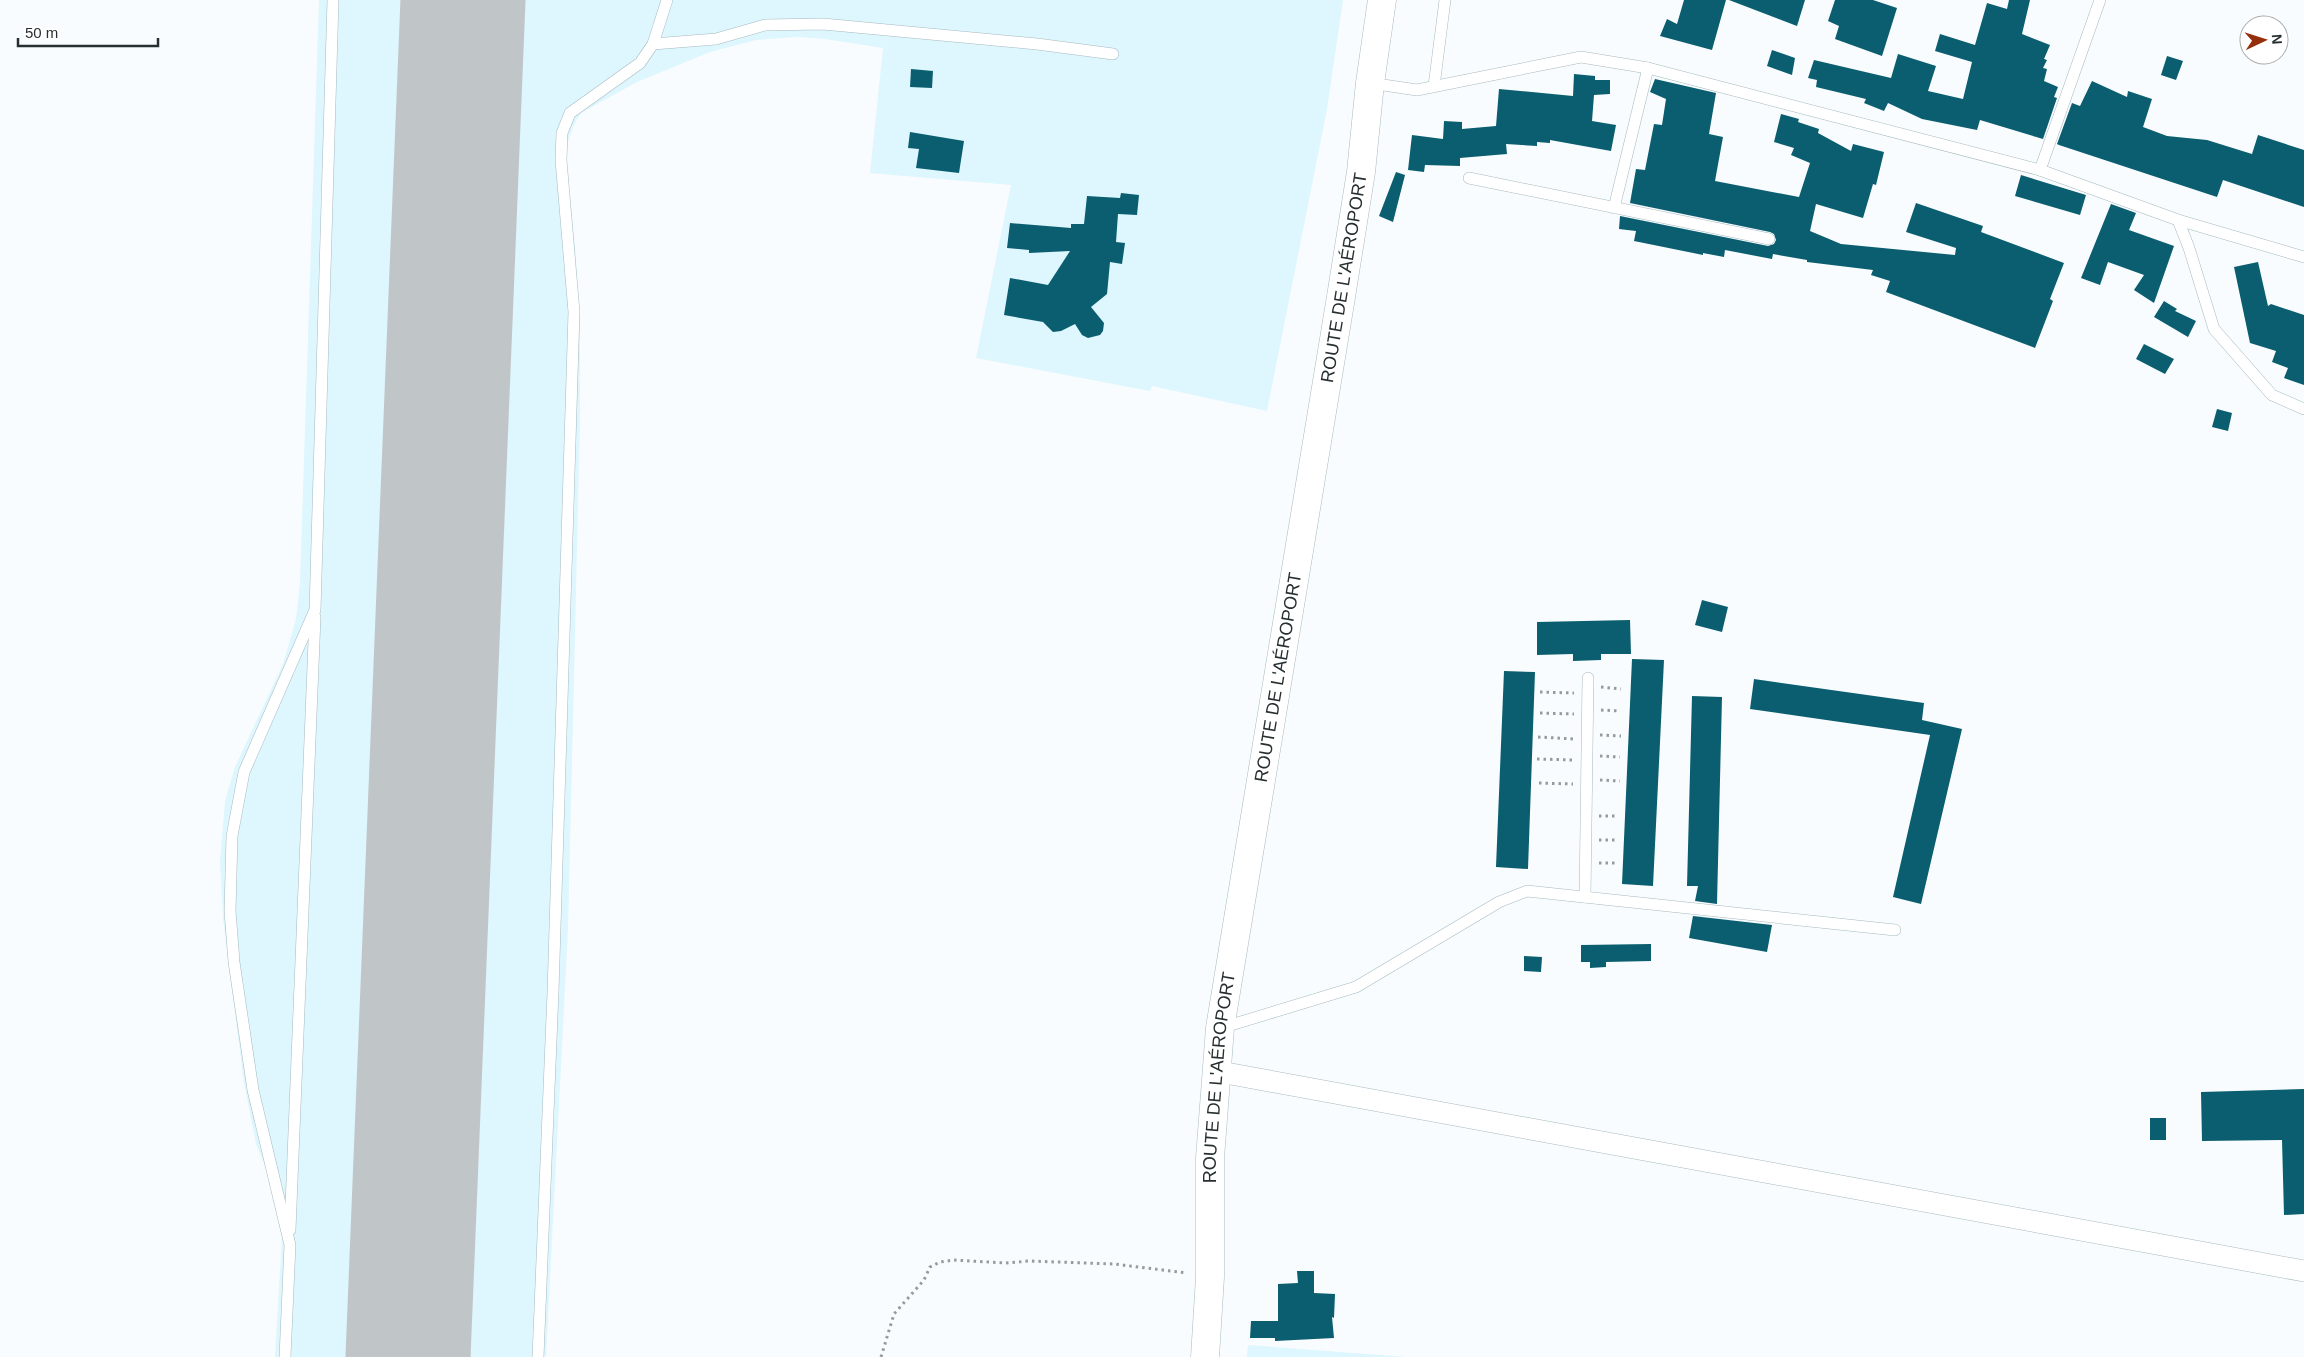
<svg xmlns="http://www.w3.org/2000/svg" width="2304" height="1357" font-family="Helvetica,sans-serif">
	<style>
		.built { fill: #def6fd }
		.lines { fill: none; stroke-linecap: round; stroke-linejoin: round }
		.runway { stroke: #c0c5c7; stroke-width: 125 }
		.building { fill: #0a5e6f }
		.service-casing { stroke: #a6bac0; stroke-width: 12 }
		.minor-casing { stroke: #a6bac0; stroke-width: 22 }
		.tertiary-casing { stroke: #a6bac0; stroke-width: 29 }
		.path { stroke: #959b9d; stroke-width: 3; stroke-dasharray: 2.5 4; stroke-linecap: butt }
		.service { stroke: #fff; stroke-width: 11 }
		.minor { stroke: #fff; stroke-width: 21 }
		.tertiary { stroke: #fff; stroke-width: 28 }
		.labels { text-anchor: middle; stroke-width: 5; stroke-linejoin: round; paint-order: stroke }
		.street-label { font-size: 18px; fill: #272f31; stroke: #fff }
	</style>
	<rect width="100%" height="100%" fill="#f8fcfe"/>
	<g class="built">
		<polygon points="319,0 1343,0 1327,109 1267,411 1152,386 1150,391 976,358 1011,185 870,173 883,48 825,39 797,37 756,40 710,52 637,82 581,113 573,127 568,142 566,160 575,246 580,324 580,422 568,929 546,1357 275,1357 282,1237 269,1176 256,1144 244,1083 223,919 220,861 225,801 235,767 283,664 296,619 300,582"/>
		<polygon points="1248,1345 1407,1357 1247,1357"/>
	</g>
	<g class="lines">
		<polyline class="runway" points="408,1357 463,0"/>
	</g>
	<g class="building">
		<polygon points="1684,0 1726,0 1712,50 1660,36 1667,19 1677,24"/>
		<polygon points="1729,0 1805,0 1797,26"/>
		<polygon points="1835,0 1873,0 1897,8 1882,56 1835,39 1839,26 1828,21"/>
		<polygon points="2009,0 2030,0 2022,34 2050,45 2044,59 2047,60 2043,68 2047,69 2044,81 2058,87 2054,97 2057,98 2043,139 1980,120 1977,130 1922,119 1888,103 1884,111 1864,103 1866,99 1816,87 1817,80 1808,78 1814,60 1891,78 1898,54 1936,66 1928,91 1963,99 1972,62 1935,51 1940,34 1975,45 1987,3 2007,9"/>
		<polygon points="1772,50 1795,58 1792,75 1767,66"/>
		<polygon points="2167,56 2183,61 2176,80 2161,75"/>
		<polygon points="911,69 933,71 932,88 910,87"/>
		<polygon points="1574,74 1595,76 1595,80 1610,80 1610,94 1594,95 1592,121 1616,125 1611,151 1550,140 1550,143 1537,142 1537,146 1506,144 1507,154 1460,158 1460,166 1425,165 1424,172 1408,170 1412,135 1443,139 1444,121 1462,122 1462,129 1496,126 1499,89 1573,96"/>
		<polygon points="1655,79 1716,93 1709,134 1723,137 1715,181 1799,197 1810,163 1791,155 1794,148 1774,142 1781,114 1799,119 1798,122 1819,129 1818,133 1851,151 1853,144 1884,152 1876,185 1873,184 1863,218 1816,204 1810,231 1841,244 1955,255 1956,248 1906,232 1916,203 1983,226 1981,232 2064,263 2050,299 2053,301 2035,348 1886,292 1890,281 1871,275 1873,270 1807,262 1807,260 1773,254 1772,259 1725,250 1724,257 1703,253 1703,255 1634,241 1636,231 1619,229 1620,216 1768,246 1774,244 1776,240 1774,234 1770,232 1630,203 1636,169 1645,170 1654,124 1662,125 1666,99 1650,92"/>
		<polygon points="2092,81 2127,97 2128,91 2152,99 2143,127 2167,136 2207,140 2252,154 2258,135 2304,150 2304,207 2223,180 2217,197 2059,145 2057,144 2072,103 2080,106"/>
		<polygon points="910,132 964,141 959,173 916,168 919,149 908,148"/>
		<polygon points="1396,172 1405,175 1393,222 1379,216"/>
		<polygon points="2021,175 2086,195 2080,215 2015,196"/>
		<polygon points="1121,193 1139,195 1137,215 1118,214 1116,242 1125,243 1122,264 1110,262 1107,294 1091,307 1104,323 1103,331 1100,335 1088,338 1082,335 1075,324 1061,331 1053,332 1043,322 1004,315 1010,278 1048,285 1070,251 1029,253 1029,250 1007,248 1010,223 1071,228 1071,224 1084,224 1087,196 1120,198"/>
		<polygon points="2111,204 2136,213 2129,230 2174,246 2154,303 2134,290 2144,275 2108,262 2100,285 2081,278"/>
		<polygon points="2258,262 2268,306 2271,304 2304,315 2304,385 2284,378 2288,368 2272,362 2276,351 2250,343 2234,267"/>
		<polygon points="2164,301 2177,309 2175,311 2196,321 2188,337 2154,317"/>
		<polygon points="2144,344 2174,359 2165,374 2136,359"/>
		<polygon points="2217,409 2232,413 2228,431 2212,427"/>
		<polygon points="1702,600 1728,607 1722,632 1695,625"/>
		<polygon points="1630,620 1631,654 1601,654 1601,660 1573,661 1573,654 1537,655 1537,622"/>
		<polygon points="1632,659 1664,660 1653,886 1622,884"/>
		<polygon points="1504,671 1535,672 1528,869 1496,867"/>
		<polygon points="1754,679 1924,703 1922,720 1962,729 1921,904 1893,897 1930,735 1750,709"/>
		<polygon points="1692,696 1722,697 1717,904 1695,901 1698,886 1687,886"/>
		<polygon points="1693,916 1772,925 1767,952 1689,938"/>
		<polygon points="1651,944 1651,961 1606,962 1606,967 1590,968 1590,962 1581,962 1581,945"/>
		<polygon points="1524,956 1542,957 1541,972 1524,971"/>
		<polygon points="2304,1089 2304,1214 2284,1215 2282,1140 2202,1141 2201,1092"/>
		<rect x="2150" y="1118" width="16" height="22"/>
		<polygon points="1297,1271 1314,1271 1314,1293 1335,1294 1334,1318 1332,1317 1334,1338 1275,1341 1275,1338 1250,1338 1251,1321 1278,1321 1278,1284 1298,1283"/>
	</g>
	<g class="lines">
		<g class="service-casing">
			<g id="service">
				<polyline points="653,44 716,39 765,25 823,24 1037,44 1113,54"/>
				<polyline points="1370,83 1417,90 1581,57 1648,68 2040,170 2178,220 2189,248 2214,329 2272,395 2304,409"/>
				<polyline points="1434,86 1445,0"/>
				<polyline points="2040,170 2100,0"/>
				<polyline points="1469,178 1769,239"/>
				<polyline points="1614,208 1648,68"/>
				<polyline points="2178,220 2304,257"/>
				<polyline points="1585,897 1588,678"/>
				<polyline points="1221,1028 1356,987 1499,902 1527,891 1895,930"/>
				<polyline points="290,1230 315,617"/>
				<polyline points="285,1357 290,1245 253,1090 234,962 230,911 232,836 244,772 315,610 333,0"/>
				<polyline points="538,1357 553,992 574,312 561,160 562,133 570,113 640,63 653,44 667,0"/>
			</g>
		</g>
		<g class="minor-casing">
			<polyline id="minor" points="1215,1071 2304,1271"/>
		</g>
		<g class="tertiary-casing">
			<g id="tertiary">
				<path id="s1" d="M1205,1357L1210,1277V1158L1220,1028L1340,303L1361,172L1370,83L1382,0"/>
			</g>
		</g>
		<g class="path">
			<polyline points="1601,687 1621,689"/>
			<polyline points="1540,692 1574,693"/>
			<polyline points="1601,710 1620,711"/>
			<polyline points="1540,713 1574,714"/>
			<polyline points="1600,735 1621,736"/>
			<polyline points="1538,737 1574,739"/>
			<polyline points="1600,756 1620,757"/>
			<polyline points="1537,759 1574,760"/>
			<polyline points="1600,780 1620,781"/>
			<polyline points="1539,783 1573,784"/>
			<polyline points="1599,816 1618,816"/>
			<polyline points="1599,840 1615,840"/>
			<polyline points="1599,863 1617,863"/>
			<polyline points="881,1357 894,1314 924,1280 930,1267 940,1262 954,1260 1006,1263 1029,1261 1114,1264 1187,1273"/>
		</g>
		<use href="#service" class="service"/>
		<use href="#minor" class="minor"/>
		<use href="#tertiary" class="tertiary"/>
	</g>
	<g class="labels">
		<g class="street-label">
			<text dy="6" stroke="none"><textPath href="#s1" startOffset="1090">ROUTE DE L'AÉROPORT</textPath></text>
			<text dy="6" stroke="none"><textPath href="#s1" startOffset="685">ROUTE DE L'AÉROPORT</textPath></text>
			<text dy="6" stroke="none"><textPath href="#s1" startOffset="280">ROUTE DE L'AÉROPORT</textPath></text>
		</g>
	</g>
	<g transform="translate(2264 40) rotate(86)"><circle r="24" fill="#ffffff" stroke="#a9acad"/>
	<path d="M0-4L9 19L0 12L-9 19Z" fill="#952e0a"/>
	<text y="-8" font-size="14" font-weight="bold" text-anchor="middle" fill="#272f31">N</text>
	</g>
	<path d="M18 38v8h140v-8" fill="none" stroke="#272f31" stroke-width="2.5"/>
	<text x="25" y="38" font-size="15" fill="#272f31" stroke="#ffffff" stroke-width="4" paint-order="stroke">50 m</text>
</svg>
